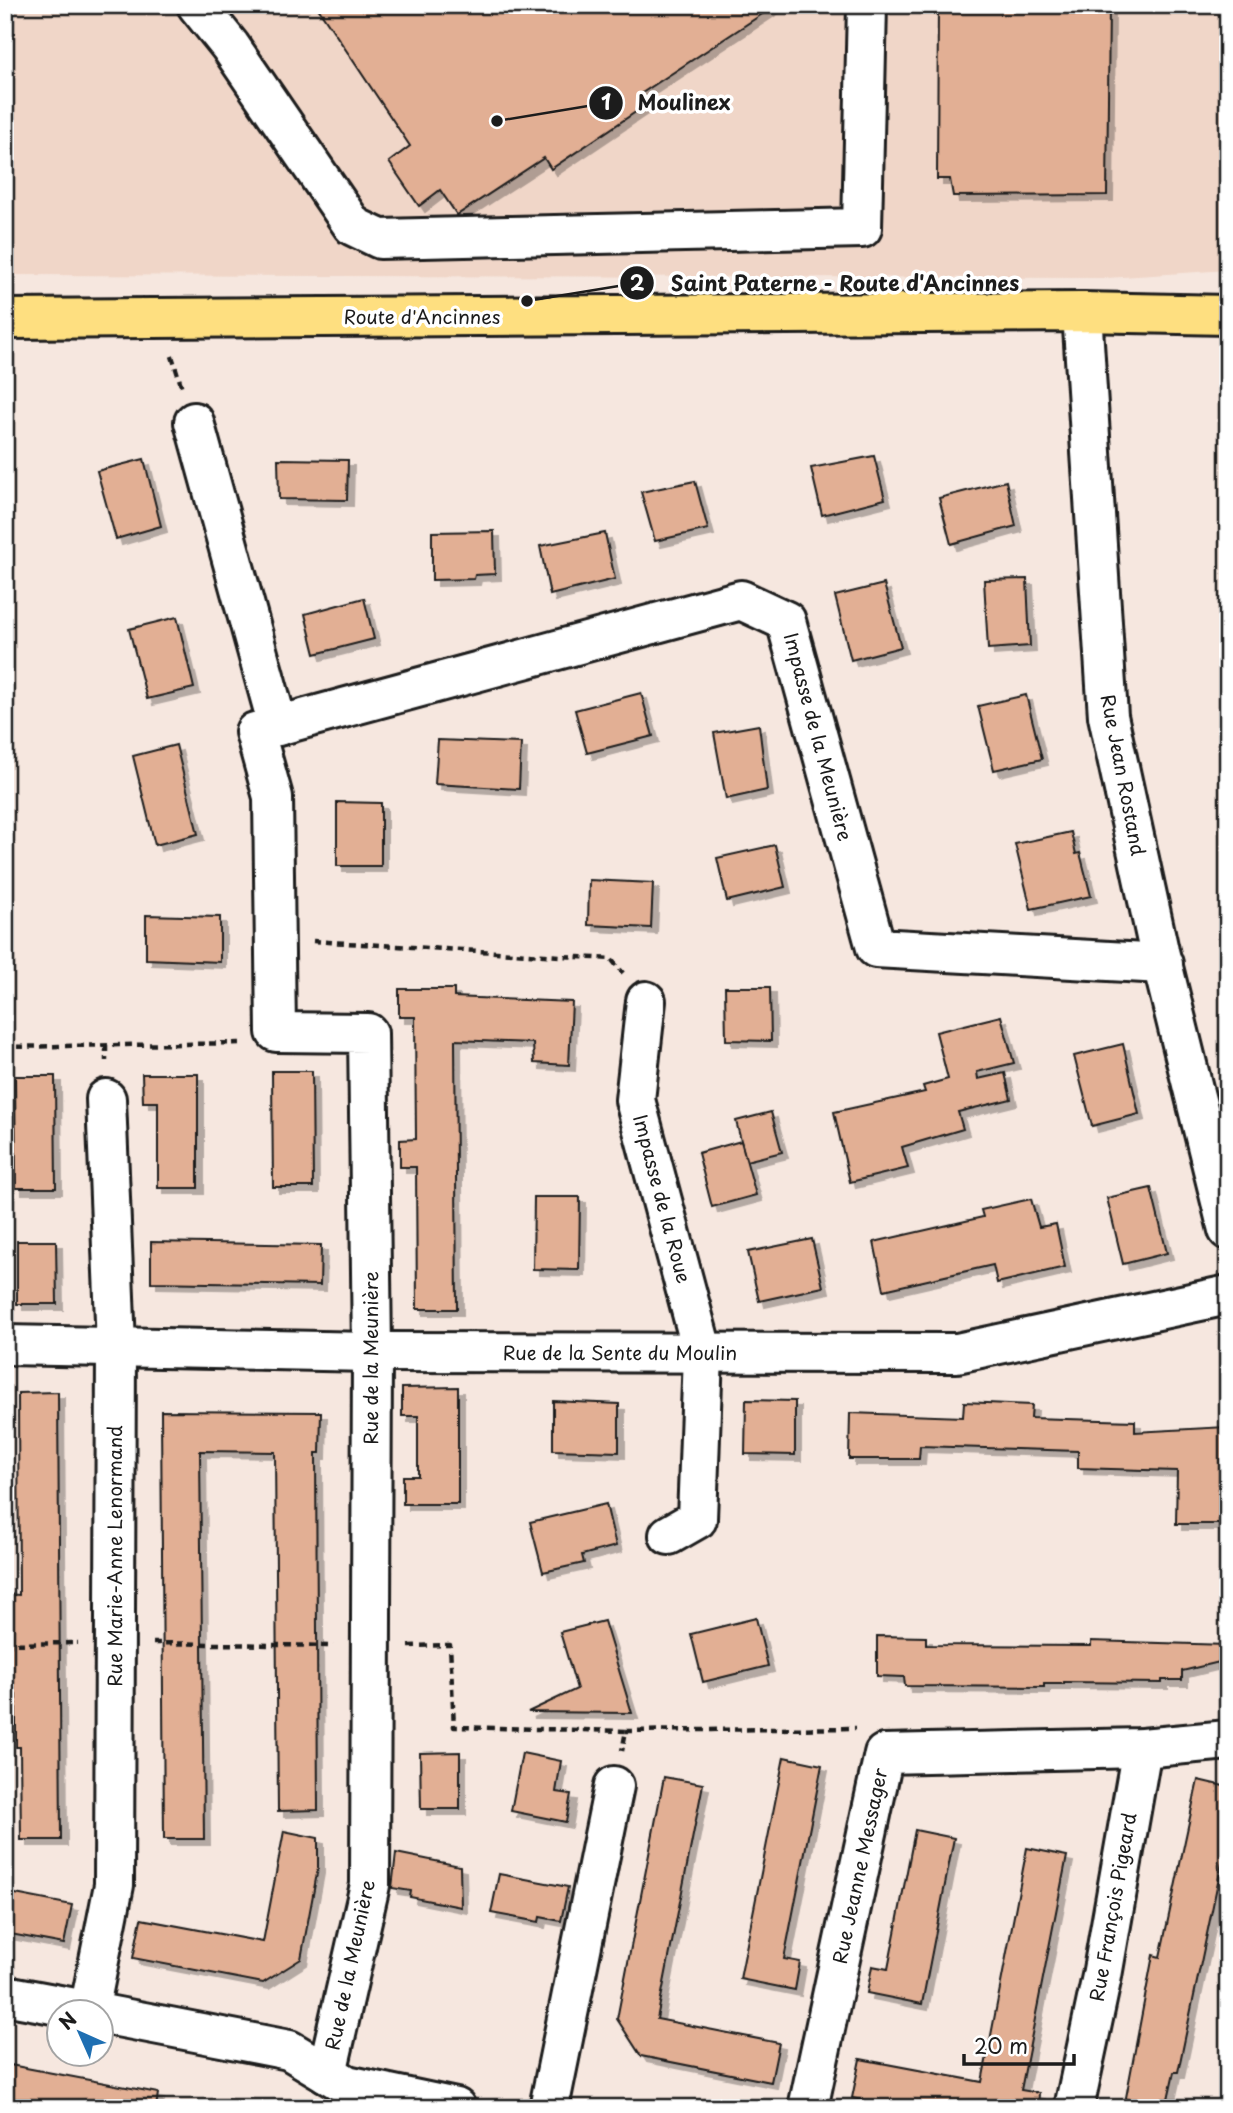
<svg xmlns="http://www.w3.org/2000/svg" width="1233" height="2113" font-family="'Playpen Sans',sans-serif">
	<style>
		.built { fill: #f0d6c8 }
		.building { fill: #e2af94; stroke: #1c1c1c; stroke-width: 2; filter: url(#shadow) }
		.lines { fill: none; stroke-linecap: round; stroke-linejoin: round }
		.minor-casing { stroke: #1c1c1c; stroke-width: 44 }
		.major-casing { stroke: #1c1c1c; stroke-width: 44 }
		.path { stroke: #1c1c1c; stroke-width: 4.5; stroke-dasharray: 7 5; stroke-linecap: butt }
		.minor { stroke: #fff; stroke-width: 38 }
		.major { stroke: #fedf80; stroke-width: 38 }
		.labels { text-anchor: middle; stroke-width: 7; stroke-linejoin: round; paint-order: stroke }
		.street-label { font-size: 19px; fill: #1c1c1c; stroke: #fff }
		.leader { fill: none; stroke: #1c1c1c; stroke-width: 2.5 }
		.callout-dot { fill: #1c1c1c; stroke: #fff; stroke-width: 2.5 }
		.mark-label { font-size: 21px; text-anchor: middle; font-weight: bold; fill: #fff }
		.callout-label { font-size: 21px; text-anchor: middle; font-weight: bold; fill: #1c1c1c; stroke: #fff; stroke-width: 7; stroke-linejoin: round; paint-order: stroke }
	</style>
	<defs>
		<filter id="shadow"><feDropShadow dx="6" dy="6" stdDeviation="0" flood-color="#0004"/></filter>
	</defs>
	<rect width="100%" height="100%" fill="#f6e7df"/>
	<filter id="ink" filterUnits="userSpaceOnUse"><feTurbulence type="fractalNoise" baseFrequency=".0143" numOctaves="2"/><feDisplacementMap in="SourceGraphic" scale="14" xChannelSelector="R" yChannelSelector="G"/><feConvolveMatrix kernelMatrix="1 2 1 2 8 2 1 2 1" color-interpolation-filters="sRGB"/></filter>
	<g filter="url(#ink)">
		<polygon class="built" points="5,5 1228,5 1228,270 1107,278 5,275"/>
		<g class="building">
			<polygon points="316,5 776,5 639,95 646,105 551,169 544,158 457,215 440,190 419,206 389,162 410,146"/>
			<polygon points="938,5 1109,5 1107,195 953,196 950,179 937,179"/>
			<polygon points="874,456 885,499 822,515 811,468"/>
			<polygon points="144,459 161,526 116,539 97,471"/>
			<polygon points="278,459 348,460 347,500 279,499"/>
			<polygon points="695,481 708,529 655,541 641,492"/>
			<polygon points="1006,481 1016,526 951,544 939,498"/>
			<polygon points="494,531 495,574 475,575 474,579 432,580 432,532"/>
			<polygon points="605,533 615,579 550,595 540,546"/>
			<polygon points="1027,579 1030,646 988,649 984,580"/>
			<polygon points="884,584 901,647 851,660 835,596"/>
			<polygon points="364,598 374,639 315,654 305,614"/>
			<polygon points="177,617 194,688 147,699 129,629"/>
			<polygon points="641,693 653,736 587,753 575,710"/>
			<polygon points="1026,695 1042,759 994,770 978,706"/>
			<polygon points="759,725 767,790 726,799 714,733"/>
			<polygon points="438,740 521,743 519,789 435,784"/>
			<polygon points="176,745 198,834 155,845 133,756"/>
			<polygon points="337,802 381,803 381,866 337,866"/>
			<polygon points="1071,832 1076,854 1080,853 1091,896 1031,909 1015,844"/>
			<polygon points="775,845 785,887 727,901 717,858"/>
			<polygon points="589,880 653,883 651,928 588,925"/>
			<polygon points="146,915 220,917 220,962 146,959"/>
			<polygon points="725,987 770,987 771,1041 726,1040"/>
			<polygon points="399,989 454,989 454,997 572,1002 569,1065 534,1063 533,1043 455,1040 457,1309 417,1309 416,1167 400,1167 400,1140 416,1139 415,1017 399,1017"/>
			<polygon points="1001,1016 1014,1063 977,1072 978,1079 1005,1073 1011,1099 958,1112 963,1129 902,1147 908,1168 850,1182 834,1112 925,1092 923,1086 948,1079 936,1032"/>
			<polygon points="1123,1044 1139,1114 1092,1126 1074,1056"/>
			<polygon points="272,1071 312,1071 313,1187 273,1187"/>
			<polygon points="142,1074 198,1074 198,1188 158,1188 158,1102 143,1102"/>
			<polygon points="15,1076 55,1076 56,1188 16,1188"/>
			<polygon points="771,1112 782,1152 746,1161 736,1121"/>
			<polygon points="741,1141 756,1195 712,1207 698,1153"/>
			<polygon points="1151,1188 1167,1253 1123,1264 1107,1198"/>
			<polygon points="534,1197 580,1197 579,1270 533,1269"/>
			<polygon points="1031,1199 1039,1227 1056,1224 1065,1267 997,1283 993,1265 884,1290 874,1242 983,1217 981,1210"/>
			<polygon points="812,1239 823,1287 759,1301 748,1252"/>
			<polygon points="17,1241 56,1241 57,1304 17,1304"/>
			<polygon points="151,1242 321,1245 320,1285 151,1282"/>
			<polygon points="458,1387 458,1504 403,1504 403,1476 418,1476 418,1416 402,1416 402,1388"/>
			<polygon points="58,1392 61,1840 21,1840 20,1747 16,1747 16,1694 5,1694 5,1594 19,1595 18,1393"/>
			<polygon points="746,1400 795,1401 795,1455 745,1454"/>
			<polygon points="553,1401 619,1404 619,1452 553,1450"/>
			<polygon points="964,1402 1032,1405 1031,1418 1135,1421 1135,1432 1226,1427 1225,1524 1176,1524 1177,1471 1078,1468 1078,1451 920,1446 919,1459 849,1459 850,1413 963,1417"/>
			<polygon points="161,1411 321,1412 320,1453 316,1453 318,1810 278,1811 275,1452 200,1451 204,1839 164,1839"/>
			<polygon points="606,1504 616,1546 582,1555 584,1563 543,1572 530,1522"/>
			<polygon points="756,1618 768,1666 703,1682 691,1634"/>
			<polygon points="604,1621 632,1713 528,1712 577,1689 560,1632"/>
			<polygon points="877,1636 926,1637 926,1645 1091,1646 1091,1641 1228,1645 1228,1660 1182,1671 1182,1680 1162,1680 1162,1683 1064,1682 1064,1684 1044,1684 1044,1687 905,1686 904,1677 877,1676"/>
			<polygon points="460,1752 460,1809 421,1809 420,1753"/>
			<polygon points="522,1753 561,1761 556,1792 571,1794 566,1822 511,1811"/>
			<polygon points="784,1757 822,1765 784,1959 800,1962 795,1990 740,1979"/>
			<polygon points="664,1777 703,1784 657,2019 779,2043 771,2082 641,2056 617,2019"/>
			<polygon points="1198,1780 1228,1787 1228,1834 1178,2072 1174,2072 1166,2108 1124,2108 1153,1955 1160,1957"/>
			<polygon points="915,1830 954,1838 922,2004 867,1993 872,1966 888,1969"/>
			<polygon points="284,1831 318,1838 318,1868 301,1959 263,1983 133,1958 141,1919 263,1942"/>
			<polygon points="1027,1848 1067,1856 1021,2090 1039,2093 1038,2108 902,2108 852,2098 860,2059 982,2082"/>
			<polygon points="396,1853 460,1866 461,1907 410,1897 411,1891 392,1888"/>
			<polygon points="499,1874 568,1887 561,1921 540,1917 539,1922 491,1913"/>
			<polygon points="5,1892 72,1905 64,1944 5,1933"/>
			<polygon points="5,2064 158,2093 156,2108 5,2108"/>
		</g>
		<g class="lines">
			<g class="minor-casing">
				<g id="minor">
					<polyline points="197,5 230,46 353,226 380,239 862,228 867,5"/>
					<polyline points="1082,312 1108,716 1159,951 1228,1230"/>
					<polyline points="194,422 278,726"/>
					<polyline points="646,1001 635,1100 703,1354 697,1519 669,1535"/>
					<polyline points="5,1345 372,1352 957,1353 1228,1295"/>
					<polyline points="5,1995 91,2011"/>
					<polyline points="89,2011 114,1885 116,1346 106,1099"/>
					<polyline points="102,2014 289,2050 347,2085 456,2108"/>
					<polyline points="327,2073 370,1885 372,1352 368,1033 276,1032 273,797 255,732 741,600 786,621 876,948 1163,964"/>
					<polyline points="549,2108 614,1786"/>
					<polyline points="808,2108 884,1754 1142,1748 1228,1740"/>
					<polyline points="1074,2108 1102,1976 1142,1748"/>
				</g>
			</g>
			<g class="major-casing">
				<polyline id="major" points="5,319 1082,312 1228,315"/>
			</g>
			<g class="path">
				<polyline points="172,356 182,388"/>
				<polyline points="313,941 611,959 623,973"/>
				<polyline points="106,1045 106,1061"/>
				<polyline points="5,1047 242,1043"/>
				<polyline points="153,1643 333,1646"/>
				<polyline points="5,1644 78,1643"/>
				<polyline points="409,1646 450,1645 454,1727 626,1731 622,1751"/>
				<polyline points="626,1731 856,1728"/>
			</g>
			<use href="#minor" class="minor"/>
			<use href="#major" class="major"/>
		</g>
	</g>
	<g class="labels">
		<g class="street-label">
			<text x="422" y="324">Route d'Ancinnes</text>
			<text transform="translate(818 737) rotate(75)" y="7">Impasse de la Meunière</text>
			<text transform="translate(1123 775) rotate(79)" y="7">Rue Jean Rostand</text>
			<text transform="translate(662 1199) rotate(75)" y="7">Impasse de la Roue</text>
			<text x="620" y="1360">Rue de la Sente du Moulin</text>
			<text transform="translate(371 1358) rotate(-90)" y="7">Rue de la Meunière</text>
			<text transform="translate(115 1556) rotate(-90)" y="7">Rue Marie-Anne Lenormand</text>
			<text transform="translate(860 1866) rotate(-78)" y="7">Rue Jeanne Messager</text>
			<text transform="translate(1113 1907) rotate(-80)" y="7">Rue François Pigeard</text>
			<text transform="translate(350 1965) rotate(-78)" y="7">Rue de la Meunière</text>
		</g>
	</g>
	<path class="leader" d="M497 121L606 103M527 301L637 283"/>
	<g class="callout-dot">
		<circle cx="497" cy="121" r="7"/>
		<circle cx="527" cy="301" r="7"/>
		<circle cx="606" cy="103" r="18"/>
		<circle cx="637" cy="283" r="18"/>
	</g>
	<g class="mark-label">
		<text x="606" y="110">1</text>
		<text x="637" y="291">2</text>
	</g>
	<g class="callout-label">
		<text x="684" y="110">Moulinex</text>
		<text x="845" y="291">Saint Paterne - Route d'Ancinnes</text>
	</g>
	<rect width="1233" height="2113" fill="none" stroke="#fff" stroke-width="28"/>
	<rect x="14" y="14" width="1205" height="2085" fill="none" stroke="#1c1c1c" stroke-width="2.5" filter="url(#ink)"/>
	<g transform="translate(80 2033) rotate(315)"><circle r="33" fill="#ffffff" stroke="#a4a4a4" stroke-width="2"/>
	<path d="M0-5L12 26L0 18L-12 26Z" fill="#1f6fb2"/>
	<text y="-10" font-size="19" font-weight="bold" text-anchor="middle" fill="#1c1c1c">N</text>
	</g>
	<path d="M964 2054v10h110v-10" fill="none" stroke="#1c1c1c" stroke-width="3.5"/>
	<text x="974" y="2054" font-size="21" fill="#1c1c1c" stroke="#ffffff" stroke-width="5" paint-order="stroke">20 m</text>
</svg>
